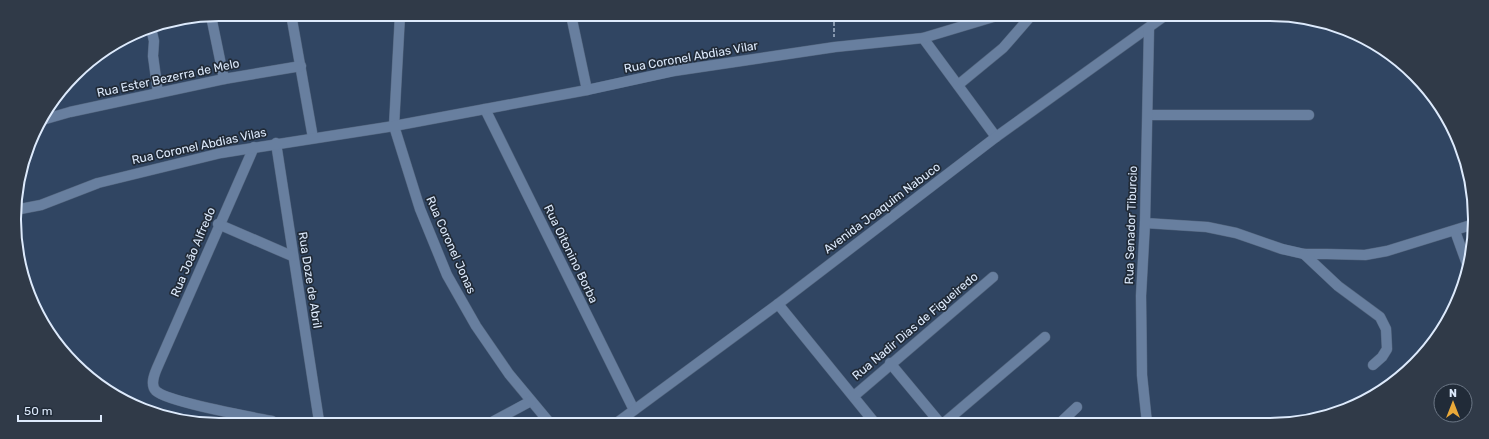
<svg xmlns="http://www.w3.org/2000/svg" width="1489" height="439" font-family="Rubik,sans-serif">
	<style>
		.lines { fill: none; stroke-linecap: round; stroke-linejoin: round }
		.minor-casing { stroke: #52647d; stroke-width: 11 }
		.path { stroke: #8697ae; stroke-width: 2; stroke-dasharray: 4 2; stroke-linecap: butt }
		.minor { stroke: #687f9f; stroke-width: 10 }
		.labels { text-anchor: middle; stroke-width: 3.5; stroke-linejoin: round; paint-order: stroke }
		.street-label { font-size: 12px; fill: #ddeafc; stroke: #212b38 }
		.rim { fill: none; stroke: #ddeafc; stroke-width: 2 }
	</style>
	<rect width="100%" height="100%" fill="#304562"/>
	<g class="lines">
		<g class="minor-casing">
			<g id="minor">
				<polyline points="291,14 313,138"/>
				<polyline points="400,15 394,126 420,209 447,275 476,326 509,374 549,422"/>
				<polyline points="571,15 587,90"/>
				<polyline points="211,16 224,79"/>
				<polyline points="151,28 154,41 153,56 158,93"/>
				<polyline points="923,38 996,137"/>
				<polyline points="958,85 1003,48 1030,17"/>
				<polyline points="485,109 634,410"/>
				<polyline points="1148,115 1309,115"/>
				<polyline points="42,120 70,112 224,79 301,66"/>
				<polyline points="276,143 319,421"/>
				<path d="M254,147L157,368C154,375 150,385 156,391C168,402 252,417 272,421"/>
				<polyline points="15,210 41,205 98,183 221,153 394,126 587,90 674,71 835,47 923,38 993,17"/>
				<polyline points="1145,223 1207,227 1236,233 1282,249 1304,254 1327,254 1365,255 1387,251 1471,225"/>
				<polyline points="218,224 292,256"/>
				<polyline points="1455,231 1468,267"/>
				<polyline points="1304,254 1338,286 1380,317 1386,329 1387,349 1382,357 1373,365"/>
				<polyline points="778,304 874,422"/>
				<polyline points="890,363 940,423"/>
				<polyline points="854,396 993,277"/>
				<polyline points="492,422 531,401"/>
				<polyline points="618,422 778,304 996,137 1163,17"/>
				<polyline points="944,423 1045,337"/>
				<polyline points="1060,423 1077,407"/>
				<polyline points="1147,423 1142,375 1141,296 1145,223 1149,28"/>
			</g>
		</g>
		<polyline class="path" points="834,16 834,37"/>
		<use href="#minor" class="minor"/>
	</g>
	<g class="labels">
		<g class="street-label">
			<text transform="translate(691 57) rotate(-10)" y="4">Rua Coronel Abdias Vilar</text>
			<text transform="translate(168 78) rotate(-12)" y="4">Rua Ester Bezerra de Melo</text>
			<text transform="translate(199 146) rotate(-12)" y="4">Rua Coronel Abdias Vilas</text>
			<text transform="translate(882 208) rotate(-37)" y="4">Avenida Joaquim Nabuco</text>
			<text transform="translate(1131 225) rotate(-88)" y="4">Rua Senador Tiburcio</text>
			<text transform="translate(451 245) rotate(66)" y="4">Rua Coronel Jonas</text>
			<text transform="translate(193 252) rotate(-67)" y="4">Rua João Alfredo</text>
			<text transform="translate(571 254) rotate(64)" y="4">Rua Oitonino Borba</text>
			<text transform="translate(310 280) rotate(81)" y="4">Rua Doze de Abril</text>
			<text transform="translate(915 326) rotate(-40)" y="4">Rua Nadir Dias de Figueiredo</text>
		</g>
	</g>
	<path d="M0 0H1489V439H0ZM219 21H1270A198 198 0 0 1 1468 219V220A198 198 0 0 1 1270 418H219A198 198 0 0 1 21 220V219A198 198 0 0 1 219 21Z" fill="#303a48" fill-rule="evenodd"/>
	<path class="rim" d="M219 21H1270A198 198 0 0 1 1468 219V220A198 198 0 0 1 1270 418H219A198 198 0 0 1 21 220V219A198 198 0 0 1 219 21Z"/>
	<g transform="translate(1453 403)"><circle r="19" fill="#212b38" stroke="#6c7786"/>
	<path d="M0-3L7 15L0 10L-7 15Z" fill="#ebaa39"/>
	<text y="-6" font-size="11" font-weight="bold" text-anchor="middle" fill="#ddeafc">N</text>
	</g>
	<path d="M18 415v6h83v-6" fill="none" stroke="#ddeafc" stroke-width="2"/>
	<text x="24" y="415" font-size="12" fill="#ddeafc" stroke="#212b38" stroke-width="3" paint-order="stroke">50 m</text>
</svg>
